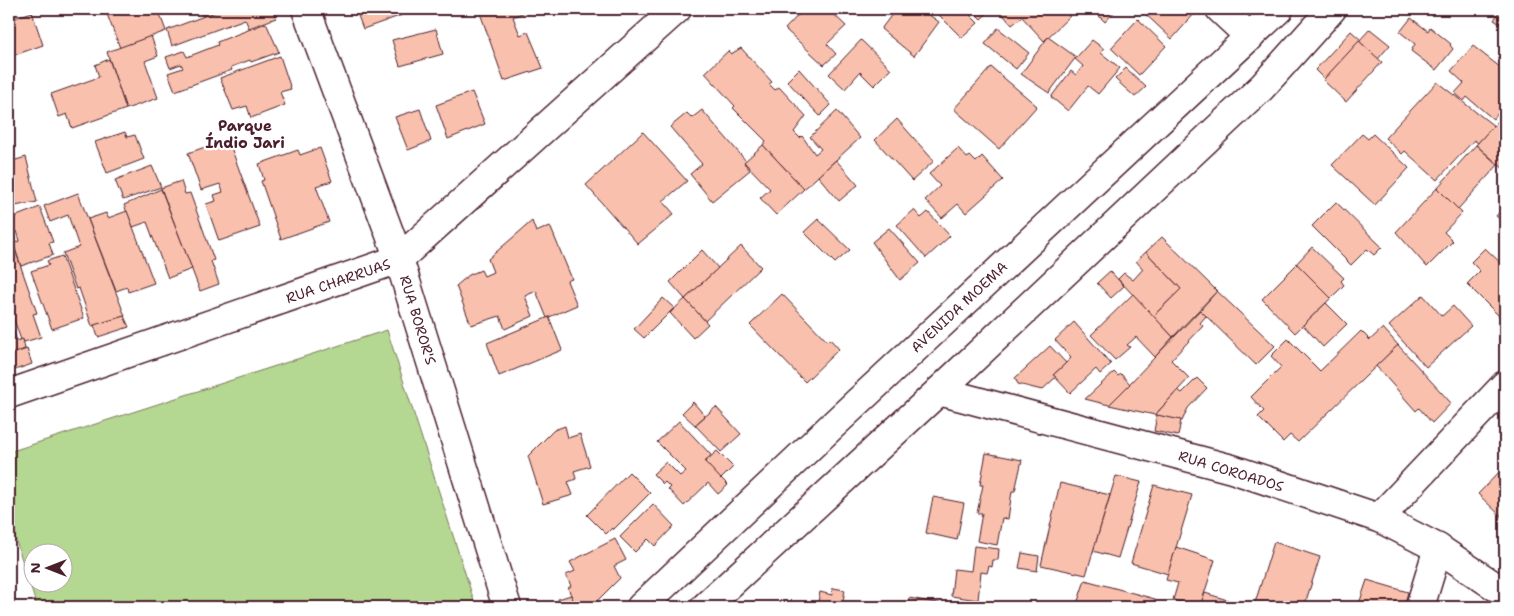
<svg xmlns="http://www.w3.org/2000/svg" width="1514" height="616" font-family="'Shantell Sans',sans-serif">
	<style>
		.green { fill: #b4d791; stroke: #7f7b5e; fill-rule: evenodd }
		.building { fill: #f9c1ad; stroke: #4a1f2b }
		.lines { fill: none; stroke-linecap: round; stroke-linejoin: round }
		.minor-casing { stroke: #4a1f2b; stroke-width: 31 }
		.minor { stroke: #fff; stroke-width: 28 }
		.labels { text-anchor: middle; stroke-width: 4.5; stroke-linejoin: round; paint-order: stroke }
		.street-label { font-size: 14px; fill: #4a1f2b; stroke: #fff }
		.neighbourhood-label { font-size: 15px; font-weight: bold; fill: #4a1f2b; stroke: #fff }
	</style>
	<rect width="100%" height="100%" fill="#fff"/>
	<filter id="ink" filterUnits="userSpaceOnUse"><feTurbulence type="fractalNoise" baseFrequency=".02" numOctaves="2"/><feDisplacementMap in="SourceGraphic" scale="10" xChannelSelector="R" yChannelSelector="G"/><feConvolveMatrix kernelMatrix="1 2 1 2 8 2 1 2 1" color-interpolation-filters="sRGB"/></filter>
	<g filter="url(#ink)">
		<path class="green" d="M387,330L476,607H37L9,519V452ZM32,554H62V584H32Z"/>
		<g class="building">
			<polygon points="105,9 158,9 166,31 120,48"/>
			<polygon points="200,9 223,9 203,17"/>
			<polygon points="223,9 272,9 276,18 249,28 245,19 172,46 167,30"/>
			<polygon points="369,9 400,9 402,15 363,29 357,13"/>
			<polygon points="483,9 526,9 527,11 513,17 520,35 528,32 543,68 504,81 479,10"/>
			<polygon points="804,9 828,9 846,26 827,44 836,54 824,65 785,29"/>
			<polygon points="896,9 921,9 939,22 914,56 881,29"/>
			<polygon points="940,9 964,9 978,23 962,38 936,12"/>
			<polygon points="971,9 992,9 981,19"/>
			<polygon points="998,9 1063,9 1070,16 1044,41 1022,17 1012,25"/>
			<polygon points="1092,9 1117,9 1105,22"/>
			<polygon points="1140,9 1190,9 1195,13 1172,39"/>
			<polygon points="1501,9 1505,9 1505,27 1494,20"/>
			<polygon points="32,12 43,45 9,57 9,20"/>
			<polygon points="1411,18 1428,31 1430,27 1451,44 1450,45 1453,49 1436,70 1411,51 1415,44 1400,32"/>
			<polygon points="1138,19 1166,46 1139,75 1111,48"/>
			<polygon points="266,23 279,52 251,62 250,60 231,67 232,70 175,91 168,73 183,68 181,64 170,68 166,57 184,51 187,57 218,45 217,42"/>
			<polygon points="998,28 1029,53 1016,69 985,44"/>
			<polygon points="436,29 443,54 400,66 392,40"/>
			<polygon points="1370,29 1390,45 1378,59 1359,41"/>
			<polygon points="1351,31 1361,40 1324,79 1315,70"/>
			<polygon points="151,36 158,56 145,61 158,98 126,109 107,52"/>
			<polygon points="1048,37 1076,57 1049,93 1021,74"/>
			<polygon points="861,40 891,69 874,86 860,72 845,89 829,74"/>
			<polygon points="1092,40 1104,49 1101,53 1120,68 1098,94 1088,86 1068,111 1051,97 1071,71 1076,75 1083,66 1075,59"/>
			<polygon points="1359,41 1382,62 1346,102 1323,80"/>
			<polygon points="1473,46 1505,71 1505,106 1493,119 1467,97 1464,101 1455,93 1464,83 1451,71"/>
			<polygon points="741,48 772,82 769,84 775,90 779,87 806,116 794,132 800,138 802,136 815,154 821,149 810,137 837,111 860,138 804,189 763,145 766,141 733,108 735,106 705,73 728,51 731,54"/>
			<polygon points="280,56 291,89 280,92 285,105 251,118 247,106 233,110 220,78"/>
			<polygon points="109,59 126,109 72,128 67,114 59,117 51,94 99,77 95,65"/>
			<polygon points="991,67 1037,106 999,149 954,109"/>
			<polygon points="1126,68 1146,87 1135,97 1115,79"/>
			<polygon points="799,69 831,105 820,116 787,81"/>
			<polygon points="1437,82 1494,126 1478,143 1474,140 1437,180 1405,151 1402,154 1385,138"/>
			<polygon points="472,92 485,124 448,139 436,105"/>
			<polygon points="420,109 431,141 408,150 395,117"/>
			<polygon points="702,110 746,161 744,163 750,170 712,201 690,174 702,164 670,127 687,113 692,118"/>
			<polygon points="1505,113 1505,149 1503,152 1505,154 1505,170 1476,145"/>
			<polygon points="897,119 934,161 912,181 875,140"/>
			<polygon points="125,132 127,137 135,135 144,159 107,173 95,142"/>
			<polygon points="643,132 687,181 663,201 674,214 638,244 586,185"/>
			<polygon points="1362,134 1368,139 1373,134 1409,168 1375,205 1332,165"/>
			<polygon points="228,139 260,227 219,241 206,204 216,201 214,195 223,192 220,184 201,190 188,153"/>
			<polygon points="763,145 804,189 776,215 760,198 770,189 744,162"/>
			<polygon points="1476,145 1498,165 1458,209 1437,188"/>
			<polygon points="320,148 332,181 316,186 329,222 281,239 261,181 264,180 259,164 298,150 300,155"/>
			<polygon points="958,148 967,158 970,156 976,162 982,156 1003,180 966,213 958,204 942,218 925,200 940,186 929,174"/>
			<polygon points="26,157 37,202 9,207 9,162"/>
			<polygon points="836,160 858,185 839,201 818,176"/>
			<polygon points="152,166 161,187 123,200 115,180"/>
			<polygon points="181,181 185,194 190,193 214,260 211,261 219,284 200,291 161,188"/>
			<polygon points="1437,188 1462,213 1444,232 1453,241 1427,267 1396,232"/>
			<polygon points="161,189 192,269 168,278 147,222 133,227 124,205"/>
			<polygon points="78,193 125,316 92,326 79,288 76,289 63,253 79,247 68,215 50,222 44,206"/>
			<polygon points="1336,202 1382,247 1374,255 1367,249 1351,265 1312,226"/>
			<polygon points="1505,206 1505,224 1496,216"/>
			<polygon points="40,207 53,242 49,243 53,255 21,266 13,243 20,241 17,231 9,234 9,219"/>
			<polygon points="914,210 921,218 928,212 950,236 926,258 897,225"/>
			<polygon points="127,211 154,283 128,292 127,287 116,291 88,219 106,213 108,218"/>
			<polygon points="818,219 850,250 835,263 804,232"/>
			<polygon points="532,221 536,232 550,226 572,279 567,281 577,305 547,318 536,291 525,296 533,316 505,329 500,316 471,325 456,286 469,275 481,270 484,276 493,272 488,259"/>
			<polygon points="889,228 920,263 900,280 872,242"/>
			<polygon points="1162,237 1217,291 1173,337 1153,316 1181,289 1146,252"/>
			<polygon points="741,246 761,267 705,321 685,299"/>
			<polygon points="14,247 37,313 33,314 41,337 24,342 21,340 9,305 9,249"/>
			<polygon points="1312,247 1344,278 1341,281 1344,285 1331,298 1296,264"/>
			<polygon points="1485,248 1505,267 1505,317 1504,316 1501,318 1467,284 1480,271 1471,262"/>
			<polygon points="702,250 718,268 685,299 670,282"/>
			<polygon points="1146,252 1181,289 1153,316 1118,279 1124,273 1133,280 1143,269 1136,261"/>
			<polygon points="62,256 84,318 52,329 31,271 49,265 47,261"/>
			<polygon points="1297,264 1331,298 1295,333 1262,299"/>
			<polygon points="1110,271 1124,286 1111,298 1097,283"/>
			<polygon points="1217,291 1275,346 1256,365 1200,310"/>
			<polygon points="782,294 827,341 830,339 839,349 805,382 750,325"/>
			<polygon points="1133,294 1173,337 1155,357 1136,337 1127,345 1130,347 1115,360 1091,335"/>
			<polygon points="1423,295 1442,316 1453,306 1471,326 1426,367 1389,326"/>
			<polygon points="663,298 674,308 644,338 634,329"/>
			<polygon points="685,299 708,324 693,338 670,313"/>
			<polygon points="1326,303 1347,324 1323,347 1303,325"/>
			<polygon points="1200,310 1206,316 1200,323 1203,326 1171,360 1189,378 1178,390 1155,415 1109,405"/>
			<polygon points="9,316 17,341 23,339 25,349 9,355"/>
			<polygon points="124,316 129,327 98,337 94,325"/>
			<polygon points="549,317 562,350 499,376 487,343"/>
			<polygon points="1074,322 1111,364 1100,374 1096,369 1070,393 1053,375 1071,358 1055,340"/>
			<polygon points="1383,328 1398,345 1298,442 1290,435 1283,442 1258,417 1264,411 1251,397 1281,367 1271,356 1288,339 1320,371 1361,331 1370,340"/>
			<polygon points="1398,345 1451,403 1432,423 1419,408 1416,411 1376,366"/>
			<polygon points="1050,346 1066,363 1053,375 1056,377 1042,390 1018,384 1015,378"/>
			<polygon points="27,349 32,364 9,372 9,355"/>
			<polygon points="1114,372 1118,376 1121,374 1130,384 1109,405 1085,399"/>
			<polygon points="1197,378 1207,388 1188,408 1182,421 1155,415 1178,390 1182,393"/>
			<polygon points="693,402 705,416 695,425 682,413"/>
			<polygon points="716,407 741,434 721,452 695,425"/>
			<polygon points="1157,415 1181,420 1178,436 1154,431"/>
			<polygon points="679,421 711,455 705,462 728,485 718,494 708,483 684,506 668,489 670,487 665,482 663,484 653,474 666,462 680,476 686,471 657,442"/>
			<polygon points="565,426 568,438 580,434 590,466 574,471 576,479 568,482 573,495 543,504 528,456 554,430"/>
			<polygon points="717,451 733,467 721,479 705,462"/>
			<polygon points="986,453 1022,460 1015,491 1012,491 1008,519 1002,518 997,545 977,541 982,513 977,513 983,485 980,485"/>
			<polygon points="1505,466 1505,520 1478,494"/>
			<polygon points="629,472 650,493 613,530 612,528 606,534 587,515"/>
			<polygon points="1116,476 1141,482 1118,558 1093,551"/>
			<polygon points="1060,483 1110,495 1086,575 1041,565"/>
			<polygon points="1154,485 1192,495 1168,574 1131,563"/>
			<polygon points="933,497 964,503 957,540 926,533"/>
			<polygon points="653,504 674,526 655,546 648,539 635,552 620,537"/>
			<polygon points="615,539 626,560 614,566 620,578 597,601 603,607 576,607 568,588 571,586 566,575 575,571 570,562"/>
			<polygon points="1274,542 1320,557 1304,607 1254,606"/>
			<polygon points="974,546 999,549 998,560 993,560 992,567 989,566 987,573 981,572 978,600 951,596 954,569 971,571"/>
			<polygon points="1176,547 1215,560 1200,607 1173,600 1178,583 1166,580"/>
			<polygon points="1022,553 1039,556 1037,571 1019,568"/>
			<polygon points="1085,580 1155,599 1152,607 1076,607"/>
			<polygon points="1367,580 1408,592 1404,607 1358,607"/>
			<polygon points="833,588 845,590 842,607 817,607 820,592 832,595"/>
			<polygon points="1205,593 1237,603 1236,607 1200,607"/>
			<polygon points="571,595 576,607 561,607 558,599"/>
			<polygon points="909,598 949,605 948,607 907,607"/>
			<polygon points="1185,603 1199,607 1184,607"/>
		</g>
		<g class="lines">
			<g class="minor-casing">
				<g id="minor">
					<polyline points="306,9 399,259 507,607"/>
					<polyline points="1220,9 1250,37"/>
					<polyline points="939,391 1232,469 1379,518 1438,548 1505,593"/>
					<polyline points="9,394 399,259 677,9"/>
					<polyline points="1379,518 1505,385"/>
					<polyline points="641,607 832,426 1279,9"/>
					<polyline points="705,607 939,391 1262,87 1332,9"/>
					<polyline points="1420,607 1438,548"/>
				</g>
			</g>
			<use href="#minor" class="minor"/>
		</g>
	</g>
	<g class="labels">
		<g class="street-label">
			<text transform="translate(338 281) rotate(-19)" y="5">RUA CHARRUAS</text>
			<text transform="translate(959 307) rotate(-43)" y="5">AVENIDA MOEMA</text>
			<text transform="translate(418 320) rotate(73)" y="5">RUA BOROR'S</text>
			<text transform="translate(1231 471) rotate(17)" y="5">RUA COROADOS</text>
		</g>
		<g class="neighbourhood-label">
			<text x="245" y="131">Parque<tspan x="245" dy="17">Índio Jari</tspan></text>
		</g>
	</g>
	<rect width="1514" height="616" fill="none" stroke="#fff" stroke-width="30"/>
	<rect x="15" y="15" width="1484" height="586" fill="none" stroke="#4a1f2b" stroke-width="2" filter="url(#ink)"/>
	<g transform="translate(48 568) rotate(270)"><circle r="24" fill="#ffffff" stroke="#b7a5aa"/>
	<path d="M0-4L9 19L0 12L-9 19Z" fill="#4a1f2b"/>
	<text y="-8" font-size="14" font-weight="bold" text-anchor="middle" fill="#4a1f2b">N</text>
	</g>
</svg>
